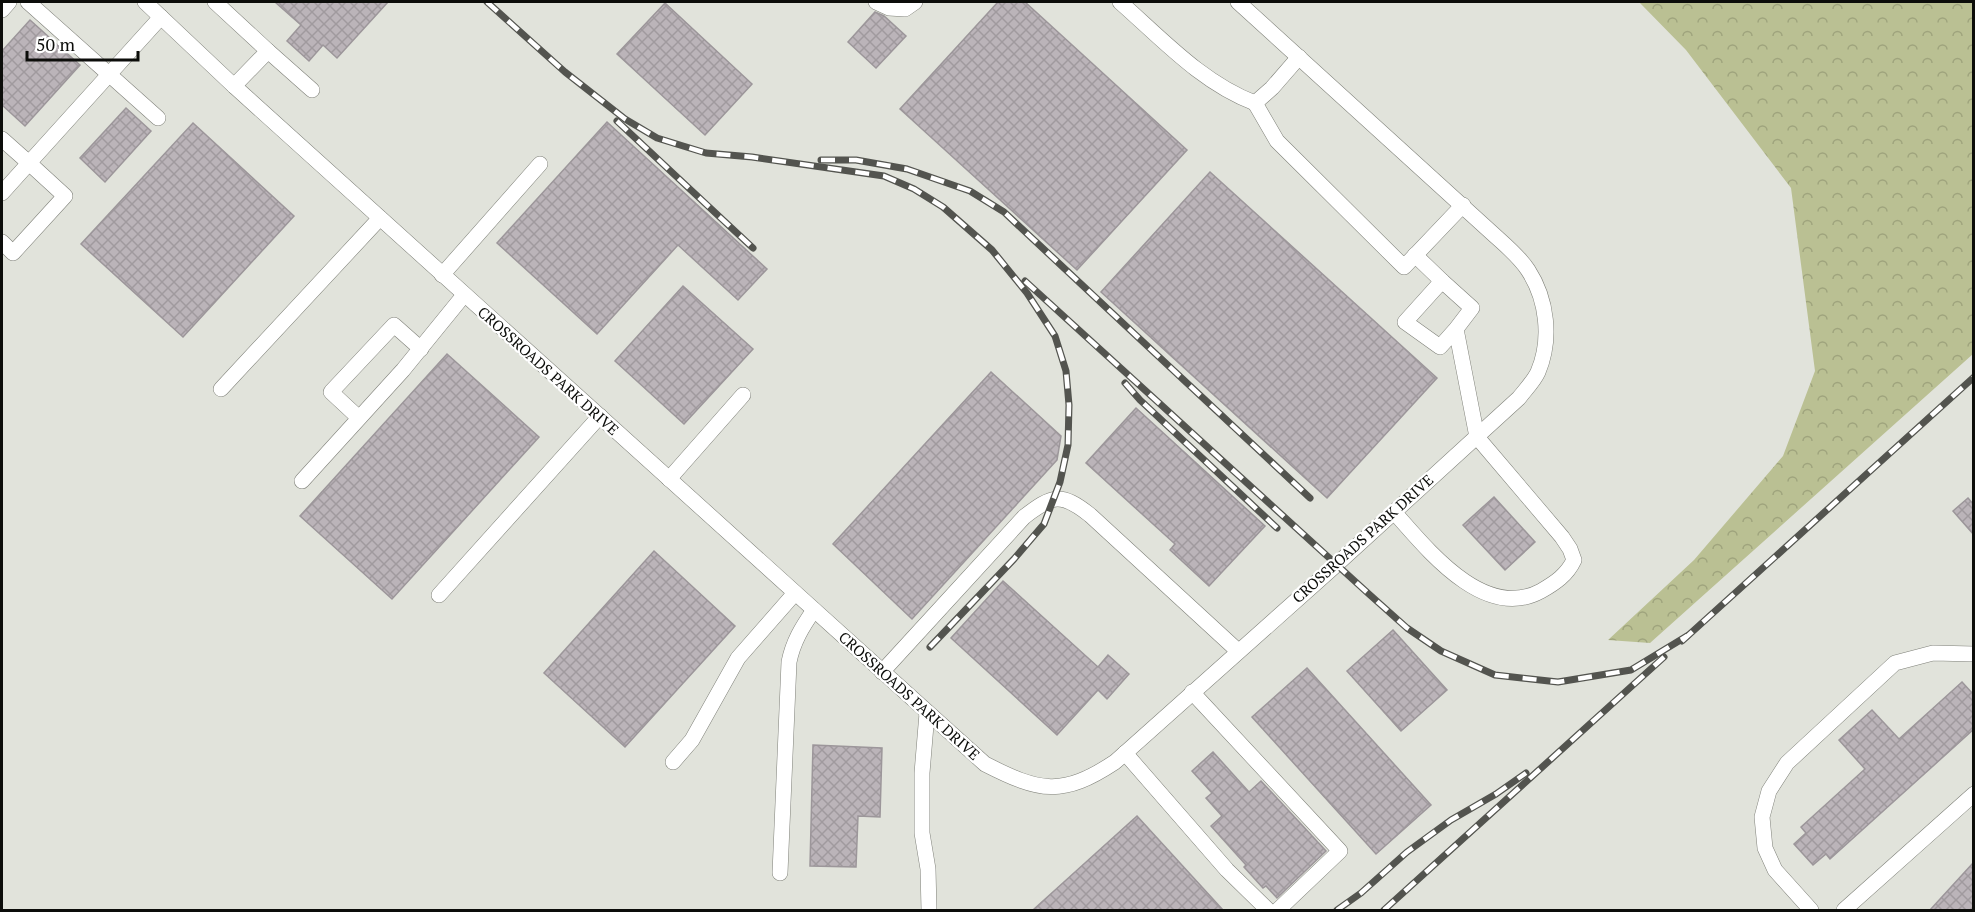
<svg xmlns="http://www.w3.org/2000/svg" width="1975" height="912" font-family="'PT Serif',serif">
	<style>
		.forest { fill: url(#forest-crowns) }
		.building { fill: url(#building-cross-hatch); stroke: #9c969a; stroke-width: 1.5 }
		.lines { fill: none; stroke-linecap: round; stroke-linejoin: round }
		.minor-casing { stroke: #7f8079; stroke-width: 16 }
		.minor { stroke: #fff; stroke-width: 15 }
		.rail-casing { stroke: #53544f; stroke-width: 7 }
		.rail { stroke: #fff; stroke-width: 4.5; stroke-dasharray: 14; stroke-linecap: butt }
		.labels { text-anchor: middle; stroke-width: 4.5; stroke-linejoin: round; paint-order: stroke }
		.street-label { font-size: 15px; fill: #0c0d0a; stroke: #fff }
	</style>
	<defs>
		<pattern id="forest-crowns" width="20" height="18" patternUnits="userSpaceOnUse" patternTransform="scale(1.5)"><rect width="20" height="18" fill="#bac093"/><path d="M2 6a3 3 0 1 1 6 0M12 15a3 3 0 1 1 6 0" fill="none" stroke="#9fa47d"/></pattern>
		<pattern id="building-cross-hatch" width="8" height="8" patternUnits="userSpaceOnUse" patternTransform="scale(1.5)"><rect width="8" height="8" fill="#bbb4b9"/><path d="M0 0l8 8M0 8l8-8" fill="none" stroke="#a09a9e"/></pattern>
	</defs>
	<rect width="100%" height="100%" fill="#e1e3db"/>
	<polygon class="forest" points="1639,2 1974,2 1973,354 1650,643 1608,640 1694,560 1783,456 1815,371 1791,188 1686,50"/>
	<g class="building">
		<polygon points="275,2 388,2 337,58 323,45 309,61 287,41 301,25"/>
		<polygon points="998,2 1025,2 1187,150 1077,270 900,109"/>
		<polygon points="665,3 752,84 705,135 617,54"/>
		<polygon points="875,12 884,16 906,36 876,68 848,42"/>
		<polygon points="30,20 80,65 25,126 2,105 2,51"/>
		<polygon points="126,108 151,131 105,182 80,158"/>
		<polygon points="607,122 767,269 738,300 678,245 597,334 497,243"/>
		<polygon points="193,123 294,216 183,337 81,244"/>
		<polygon points="1210,172 1437,378 1327,498 1101,292"/>
		<polygon points="683,286 753,349 684,424 615,361"/>
		<polygon points="447,354 539,437 392,599 300,516"/>
		<polygon points="991,372 1061,436 1057,460 912,619 833,544"/>
		<polygon points="1136,408 1265,526 1209,586 1170,550 1175,544 1086,463"/>
		<polygon points="1494,497 1535,542 1505,570 1463,525"/>
		<polygon points="1968,498 1974,505 1974,535 1953,511"/>
		<polygon points="654,551 735,626 625,747 544,673"/>
		<polygon points="1003,581 1098,667 1108,655 1129,674 1107,699 1098,690 1057,735 951,638"/>
		<polygon points="1393,630 1447,690 1401,731 1347,671"/>
		<polygon points="1307,668 1431,805 1376,854 1252,717"/>
		<polygon points="1962,682 1974,695 1974,729 1830,859 1826,854 1813,865 1794,844 1806,833 1801,827 1865,769 1839,740 1872,710 1899,739"/>
		<polygon points="813,745 882,748 880,817 858,816 856,867 810,866"/>
		<polygon points="1213,752 1249,792 1261,781 1326,851 1277,898 1266,886 1263,888 1244,867 1246,865 1211,826 1222,816 1206,798 1212,793 1192,771"/>
		<polygon points="1137,816 1223,910 1033,910"/>
		<polygon points="1974,862 1974,910 1930,910"/>
	</g>
	<g class="lines">
		<g class="minor-casing">
			<g id="minor">
				<polyline points="28,2 158,118"/>
				<path d="M145,2L234,86L985,764C1040,792 1062,797 1115,762L1336,565L1519,398C1525,390 1534,381 1538,372C1552,339 1547,299 1528,270C1519,256 1504,244 1492,233L1238,2"/>
				<polyline points="215,2 268,51 234,86"/>
				<polyline points="876,2 889,8 905,9 915,2"/>
				<path d="M1120,2C1162,39 1202,83 1255,103L1272,88L1299,57"/>
				<polyline points="2,10 9,2"/>
				<polyline points="268,51 312,90"/>
				<polyline points="1255,103 1277,141 1404,267 1463,205"/>
				<polyline points="2,139 29,163 161,17"/>
				<polyline points="2,193 29,163 65,196 13,253 2,242"/>
				<polyline points="1415,255 1442,281"/>
				<polyline points="442,275 540,164"/>
				<polyline points="221,389 380,218"/>
				<polyline points="359,418 331,392 394,325 421,349"/>
				<polyline points="669,479 743,395"/>
				<polyline points="302,481 403,370 464,295"/>
				<path d="M1394,512C1427,549 1484,622 1541,591C1555,583 1567,575 1574,560L1570,549L1562,537L1477,437L1456,329L1472,308L1442,281L1405,322L1440,347L1456,329"/>
				<polyline points="439,595 600,416"/>
				<path d="M882,672L1024,517C1052,495 1061,492 1090,515L1238,651"/>
				<polyline points="1192,692 1340,851 1278,910"/>
				<polyline points="927,713 922,773 922,833 928,869 929,910"/>
				<polyline points="1125,753 1227,870 1268,910"/>
				<polyline points="673,762 692,740 738,658 795,593"/>
				<path d="M780,873L789,662C793,642 802,627 814,610"/>
				<polyline points="1811,910 1775,870 1765,848 1762,817 1769,791 1787,763 1895,663 1933,653 1974,654"/>
				<polyline points="1844,910 1974,794"/>
			</g>
		</g>
		<use href="#minor" class="minor"/>
		<g class="rail-casing">
			<g id="rail">
				<polyline points="487,2 565,72 625,119 657,138 706,153 752,157 884,176 914,189 943,207 992,250 1027,293 1055,336 1066,371 1069,405 1068,445 1060,482 1044,524 1014,559 930,647"/>
				<polyline points="617,121 753,248"/>
				<polyline points="821,160 856,160 907,169 970,191 1004,212 1310,498"/>
				<polyline points="1025,281 1370,595 1407,628 1441,651 1495,675 1558,682 1631,670 1687,636"/>
				<polyline points="1125,383 1140,400 1277,528"/>
				<polyline points="1682,641 1974,377"/>
				<polyline points="1337,910 1361,893 1407,852 1451,820 1496,794 1526,773"/>
				<polyline points="1384,910 1664,657"/>
			</g>
		</g>
		<use href="#rail" class="rail"/>
	</g>
	<g class="labels">
		<g class="street-label">
			<text transform="translate(548 371) rotate(42)" y="5">CROSSROADS PARK DRIVE</text>
			<text transform="translate(1363 539) rotate(-42)" y="5">CROSSROADS PARK DRIVE</text>
			<text transform="translate(909 696) rotate(42)" y="5">CROSSROADS PARK DRIVE</text>
		</g>
	</g>
	<rect width="1975" height="912" fill="none" stroke="#0c0d0a" stroke-width="6"/>
	<path d="M27 51v9h111v-9" fill="none" stroke="#0c0d0a" stroke-width="3"/>
	<text x="36" y="51" font-size="18" fill="#0c0d0a" stroke="#ffffff" stroke-width="4.5" paint-order="stroke">50 m</text>
</svg>
